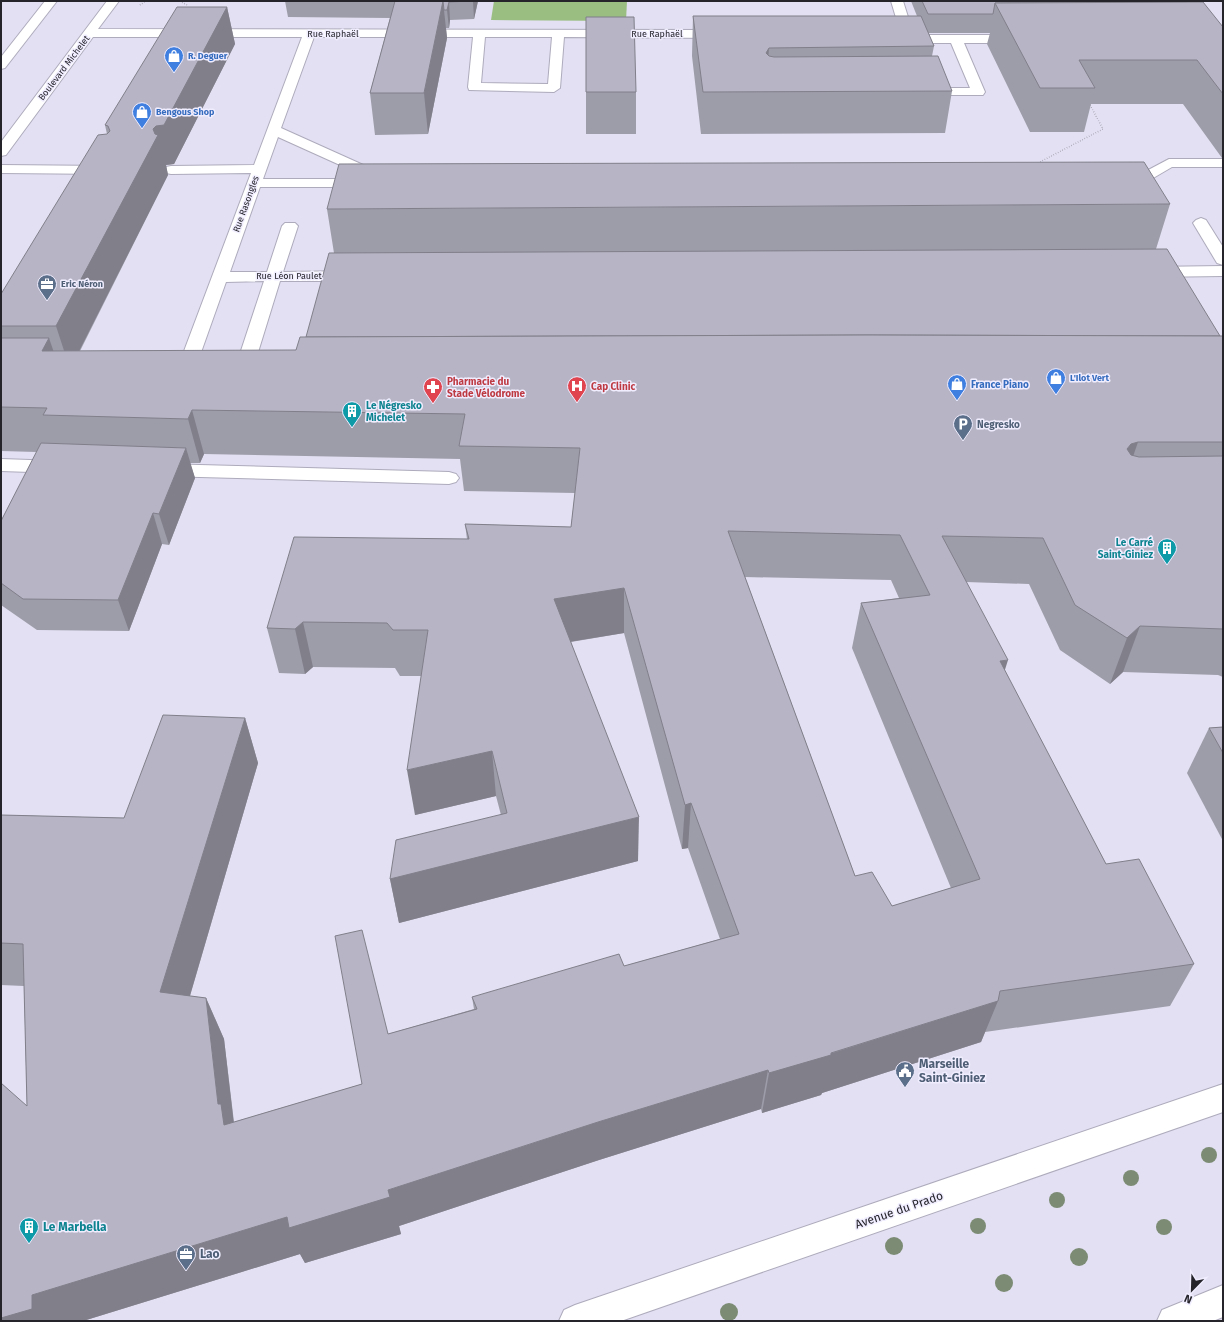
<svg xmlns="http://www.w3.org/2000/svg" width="1224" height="1322" font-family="'Fira Sans',sans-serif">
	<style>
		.green { fill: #9abe82 }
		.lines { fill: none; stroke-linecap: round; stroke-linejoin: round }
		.minor-casing { stroke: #adabbc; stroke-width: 2 }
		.major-casing { stroke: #adabbc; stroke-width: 2 }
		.path { stroke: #8f8d9a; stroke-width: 1.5; stroke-dasharray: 0.5 2; stroke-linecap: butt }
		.minor { fill: #fff; fill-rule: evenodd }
		.major { fill: #fff; fill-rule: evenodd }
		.tree { fill: #7c8b74 }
		.wall { fill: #9d9ca9; fill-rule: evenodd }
		.shaded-wall { fill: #807f8a }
		.building { fill: #b7b5c5; stroke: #807f8a; fill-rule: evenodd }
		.labels { text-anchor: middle; stroke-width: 3; stroke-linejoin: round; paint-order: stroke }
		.far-street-label { font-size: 9px; fill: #25242b; stroke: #f0edff }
		.far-shop-label { font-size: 9px; font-weight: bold; fill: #366cbe; stroke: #f0edff; text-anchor: start }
		.far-service-label { font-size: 9px; font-weight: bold; fill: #4e5e75; stroke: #f0edff; text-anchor: start }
		.health-label { font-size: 10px; font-weight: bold; fill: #be3a42; stroke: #f0edff; text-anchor: start }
		.shop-label { font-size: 10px; font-weight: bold; fill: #366cbe; stroke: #f0edff; text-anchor: start }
		.culture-label { font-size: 10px; font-weight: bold; fill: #0d838f; stroke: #f0edff; text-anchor: start }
		.service-label { font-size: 10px; font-weight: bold; fill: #4e5e75; stroke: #f0edff; text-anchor: start }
		.near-service-label { font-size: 12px; font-weight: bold; fill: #4e5e75; stroke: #f0edff; text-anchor: start }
		.near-street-label { font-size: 12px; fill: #25242b; stroke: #f0edff }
		.near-culture-label { font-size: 12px; font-weight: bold; fill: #0d838f; stroke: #f0edff; text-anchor: start }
	</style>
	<rect width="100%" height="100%" fill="#e2e0f2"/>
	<polygon class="green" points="494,1 627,1 626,21 491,20"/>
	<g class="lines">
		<g class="minor-casing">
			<g id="minor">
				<path d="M107,1H119L98,29L723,30L729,34L723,38L564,37L560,88L554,92L469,90L468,87L473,37H314L281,128L381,173L383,176L381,179H371L278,137L263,179H365L370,180L372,183L370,186L365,187H260L230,272H267L282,226L285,223H295L298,226L283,272L352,271L358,273L360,276L358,279L352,281H280L251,375L248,379L242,380L236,379L233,375L264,281L226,282L193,375L190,379L184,380L178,379L175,375L251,173L171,174L166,173L164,170L166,167L171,166L254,165L302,37H93L6,155L1,156V142ZM485,37H552L548,84L481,83Z"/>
				<polygon points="891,1 903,1 913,33 924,35 1018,35 1024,39 1018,43 964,43 985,92 983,95 918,95 916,92 918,89 923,88 970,88 951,43 924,43 897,37 895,34 900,31"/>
				<polygon points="1169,159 1223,159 1223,167 1172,167 1143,184 1118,184 1116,181 1118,178 1135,177"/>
				<polygon points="1,165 108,166 113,167 115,170 113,173 108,174 1,173"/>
				<polygon points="1201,218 1206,220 1223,247 1223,265 1217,263 1193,223 1196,220"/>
				<polygon points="1223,266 1223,276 1150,277 1144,275 1142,272 1144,269 1150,267"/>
				<polygon points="1,459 60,461 67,463 69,467 67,471 60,473 1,471"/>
				<polygon points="162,464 449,472 456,474 459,478 456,482 449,484 162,476 155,474 153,470 155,466"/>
				<polygon points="1223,1084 1223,1112 621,1321 559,1321 564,1310 575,1305"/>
			</g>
		</g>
		<g class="major-casing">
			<g id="major">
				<polygon points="45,1 57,1 5,68 1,69 1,57"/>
				<polygon points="1223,1285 1223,1317 1213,1321 1157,1321 1162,1310"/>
			</g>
		</g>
		<g class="path">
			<polyline points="180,1 187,5"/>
			<polyline points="140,5 146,1"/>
			<polyline points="1038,163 1103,129 1090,105"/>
		</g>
		<use href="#minor" class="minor"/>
		<use href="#major" class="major"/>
	</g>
	<g class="tree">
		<circle cx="1209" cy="1155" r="8"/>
		<circle cx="1131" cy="1178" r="8"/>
		<circle cx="1057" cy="1200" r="8"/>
		<circle cx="978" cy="1226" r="8"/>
		<circle cx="1164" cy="1227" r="8"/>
		<circle cx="894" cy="1246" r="9"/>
		<circle cx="1079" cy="1257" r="9"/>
		<circle cx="1004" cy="1283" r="9"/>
		<circle cx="729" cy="1312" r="9"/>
	</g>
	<g class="wall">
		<polygon points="285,1 478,1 474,19 450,20 449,28 446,28 447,38 428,134 375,135 370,93 390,18 288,17"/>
		<polygon points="911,1 1186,1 1223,27 1223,158 1222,158 1183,104 1091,104 1084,132 1030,132 987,44 990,33 928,33 934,46 932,56 952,91 945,133 701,134 692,56 693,16 917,16"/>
		<path d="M227,7L235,44L174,164L166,165L168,175L80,351L296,350L306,337L334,253L327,209L1170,204L1156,249L1220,336H1223V677L1218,675L1123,672L1110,684L1060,650L1029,584L966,582L1004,670L1106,864L1194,964L1170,1006L985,1032L981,1042L822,1093L821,1095L762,1113L761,1109L599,1160L399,1226L401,1234L305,1263L300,1254L83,1321H1L27,1106L24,986L1,985V815L124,818L245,718L258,763L190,996L206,998L224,1039L234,1122L362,1084L388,1034L474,1009L472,997L624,966L720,939L688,848L682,849L624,633L571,642L638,861L399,923L390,879L501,815L496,796L415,815L421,676H400L395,668L313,667L305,674L279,673L267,628L467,539L465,524L571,527L575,493L464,491L460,459L204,454L200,463H190L195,478L169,545L162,544L129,631L37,630L1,605V521L37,452L1,451V294L107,134L105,125ZM745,577L891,580L899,598L861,603L852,648L951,888L892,906L855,876Z"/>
		<rect x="586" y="92" width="50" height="42"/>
		<polygon points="1223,727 1223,841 1187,773 1209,728"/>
	</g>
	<g class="shaded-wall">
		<polygon points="443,1 447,38 428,134 424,93"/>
		<polygon points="473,1 478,1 474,19"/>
		<polygon points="449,2 450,20 449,28 447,10"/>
		<polygon points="227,7 235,44 174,164 166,165 168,175 70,369 56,326 153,129"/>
		<polygon points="769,48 766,88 766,53"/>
		<polygon points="49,338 64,382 42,351"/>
		<polygon points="192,410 204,454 200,463 188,419"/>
		<polygon points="1138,442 1123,486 1127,449 1131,444"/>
		<polygon points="186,448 195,478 169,545 159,514"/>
		<polygon points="153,513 162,544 129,631 118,600"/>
		<polygon points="624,588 624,633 556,644 554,599"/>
		<polygon points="303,622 313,667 305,674 295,629"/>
		<polygon points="1140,626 1123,672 1110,684 1127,638"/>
		<polygon points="1008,660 994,705 1000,661"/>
		<polygon points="245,718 258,763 179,1033 160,992"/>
		<polygon points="492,751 496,796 415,815 407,770"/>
		<polygon points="691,803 688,848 682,849 685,805"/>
		<polygon points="639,817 638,861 399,923 390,879"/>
		<polygon points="206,998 224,1039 235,1134 224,1125 218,1104"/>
		<polygon points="998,1001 981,1042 822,1093 821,1095 762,1113 769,1073"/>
		<polygon points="768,1070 761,1109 599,1160 399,1226 401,1234 305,1263 300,1254 83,1321 1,1321 1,1318 32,1295 287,1217 388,1190 598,1122"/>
	</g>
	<g class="building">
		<polygon points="395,1 443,1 424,93 370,93"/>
		<polygon points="443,1 473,1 449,2 447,10 444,10"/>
		<polygon points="922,1 1186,1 1186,2 995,3 993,14 928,14"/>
		<polygon points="1203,2 1223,27 1223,94 1197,60 1079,60 1095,88 1040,88 995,3"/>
		<polygon points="177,7 227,7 164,125 156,126 153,129 155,134 158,135 56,326 1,326 1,294 98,135 107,134 110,131 108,126 105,125"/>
		<polygon points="693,16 921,16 934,46 769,48 766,53 769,56 774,57 938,56 952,91 703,92"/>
		<polygon points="586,17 634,17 636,92 586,92"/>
		<polygon points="1144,162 1170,204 327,209 339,164"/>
		<polygon points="1167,249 1220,336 868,335 306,337 329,253"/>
		<path d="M868,335L1223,336V442H1138L1131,444L1127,449L1131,455L1139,457L1223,456V629L1140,626L1127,638L1075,605L1043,538L942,536L1008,660L1000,661L1106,864L1139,859L1194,964L1000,991L998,1001L831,1053V1055L769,1073L768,1070L598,1122L388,1190L390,1197L289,1228L287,1217L32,1295V1309L1,1318V1083L27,1106L23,944L1,943V815L124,818L163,715L245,718L160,992L206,998L218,1104H221L224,1125L362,1084L335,936L362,930L388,1034L477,1009L472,997L619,954L624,966L739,934L691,803L685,805L624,588L554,599L639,817L390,879L396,840L507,813L492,751L407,770L428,630H393L387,623L303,622L295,629L267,628L294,537L469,539L465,524L571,527L580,448L459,446L465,414L192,410L188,419L43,415L47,408L1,407V338H49L42,351L296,350L300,337ZM728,531L900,535L930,595L861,603L980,879L892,906L872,872L855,876Z"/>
		<polygon points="41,443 186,448 159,514 153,513 118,600 23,599 1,583 1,521"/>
		<polygon points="1223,727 1223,753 1209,728"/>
	</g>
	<defs>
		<g id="shop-pin" transform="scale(1)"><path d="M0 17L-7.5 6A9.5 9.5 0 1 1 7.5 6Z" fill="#3f7fe0" stroke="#f0edff"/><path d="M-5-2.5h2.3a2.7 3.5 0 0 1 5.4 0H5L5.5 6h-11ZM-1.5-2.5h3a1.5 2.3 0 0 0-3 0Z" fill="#fff"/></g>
		<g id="office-pin" transform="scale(1)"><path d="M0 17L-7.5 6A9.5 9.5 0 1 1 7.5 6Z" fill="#5c6f8a" stroke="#f0edff"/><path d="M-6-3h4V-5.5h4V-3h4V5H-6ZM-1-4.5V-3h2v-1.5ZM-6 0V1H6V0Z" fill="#fff"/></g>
		<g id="hospital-pin" transform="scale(1)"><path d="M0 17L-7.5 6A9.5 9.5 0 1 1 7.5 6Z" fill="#e0444e" stroke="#f0edff"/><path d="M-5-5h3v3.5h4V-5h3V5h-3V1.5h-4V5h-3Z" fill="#fff"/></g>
		<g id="pharmacy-pin" transform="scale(1)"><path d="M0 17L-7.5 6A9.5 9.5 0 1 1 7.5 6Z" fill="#e0444e" stroke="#f0edff"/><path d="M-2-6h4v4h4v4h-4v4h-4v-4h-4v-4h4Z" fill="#fff"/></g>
		<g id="building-pin" transform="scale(1)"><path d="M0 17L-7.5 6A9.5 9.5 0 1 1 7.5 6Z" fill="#0f9aa8" stroke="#f0edff"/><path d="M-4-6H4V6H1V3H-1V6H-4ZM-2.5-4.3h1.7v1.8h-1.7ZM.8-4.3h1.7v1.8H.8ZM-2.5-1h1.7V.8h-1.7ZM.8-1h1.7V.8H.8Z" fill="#fff"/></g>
		<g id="parking-pin" transform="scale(1)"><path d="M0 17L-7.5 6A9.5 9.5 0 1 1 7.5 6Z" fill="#5c6f8a" stroke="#f0edff"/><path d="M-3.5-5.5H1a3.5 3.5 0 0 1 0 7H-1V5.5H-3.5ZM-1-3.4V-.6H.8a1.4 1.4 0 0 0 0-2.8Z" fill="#fff"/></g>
		<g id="civic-pin" transform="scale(1)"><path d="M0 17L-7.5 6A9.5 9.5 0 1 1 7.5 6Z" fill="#5c6f8a" stroke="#f0edff"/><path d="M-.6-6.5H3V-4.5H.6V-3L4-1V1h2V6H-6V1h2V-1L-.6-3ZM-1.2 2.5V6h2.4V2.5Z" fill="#fff"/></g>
	</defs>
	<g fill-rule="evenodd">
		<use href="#shop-pin" x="174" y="56"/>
		<use href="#shop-pin" x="142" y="112"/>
		<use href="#office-pin" x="47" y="284"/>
		<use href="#shop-pin" x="1056" y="378"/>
		<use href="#shop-pin" x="957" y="384"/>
		<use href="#hospital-pin" x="577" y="386"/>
		<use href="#pharmacy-pin" x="433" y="387"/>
		<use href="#building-pin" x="352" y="411"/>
		<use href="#parking-pin" x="963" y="424"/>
		<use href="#building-pin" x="1167" y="548"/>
		<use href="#civic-pin" x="905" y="1071"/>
		<use href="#building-pin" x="29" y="1227"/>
		<use href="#office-pin" x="186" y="1254"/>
	</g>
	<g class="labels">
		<g class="far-street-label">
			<text x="333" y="37">Rue Raphaël</text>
			<text x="657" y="37">Rue Raphaël</text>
			<text transform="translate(64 68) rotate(-53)" y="3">Boulevard Michelet</text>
			<text transform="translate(246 204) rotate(-70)" y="3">Rue Rasongles</text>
			<text x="289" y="279">Rue Léon Paulet</text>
		</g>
		<g class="far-shop-label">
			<text x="188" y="59">R. Deguer</text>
			<text x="156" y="115">Bengous Shop</text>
			<text x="1070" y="381">L'Ilot Vert</text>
		</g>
		<g class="far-service-label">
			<text x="61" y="287">Eric Néron</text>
		</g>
		<g class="health-label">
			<text x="447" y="385">Pharmacie du<tspan x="447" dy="12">Stade Vélodrome</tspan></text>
			<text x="591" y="390">Cap Clinic</text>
		</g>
		<g class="shop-label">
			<text x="971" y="388">France Piano</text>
		</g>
		<g class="culture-label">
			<text x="366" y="409">Le Négresko<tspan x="366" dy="12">Michelet</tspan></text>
			<text x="1153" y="546" text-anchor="end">Le Carré<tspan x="1153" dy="12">Saint-Giniez</tspan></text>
		</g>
		<g class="service-label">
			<text x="977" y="428">Negresko</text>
		</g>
		<g class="near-service-label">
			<text x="919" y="1068">Marseille<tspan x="919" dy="14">Saint-Giniez</tspan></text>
			<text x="200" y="1258">Lao</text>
		</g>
		<g class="near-street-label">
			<text transform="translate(899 1210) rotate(-19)" y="4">Avenue du Prado</text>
		</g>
		<g class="near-culture-label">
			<text x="43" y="1231">Le Marbella</text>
		</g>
	</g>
	<rect width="1224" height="1322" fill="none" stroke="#25242b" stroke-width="4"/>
	<g transform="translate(1192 1290) rotate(203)" stroke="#f0edff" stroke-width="3" paint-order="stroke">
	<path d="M0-3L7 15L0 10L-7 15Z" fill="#25242b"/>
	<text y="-6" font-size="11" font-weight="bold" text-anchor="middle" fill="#25242b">N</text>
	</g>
</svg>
